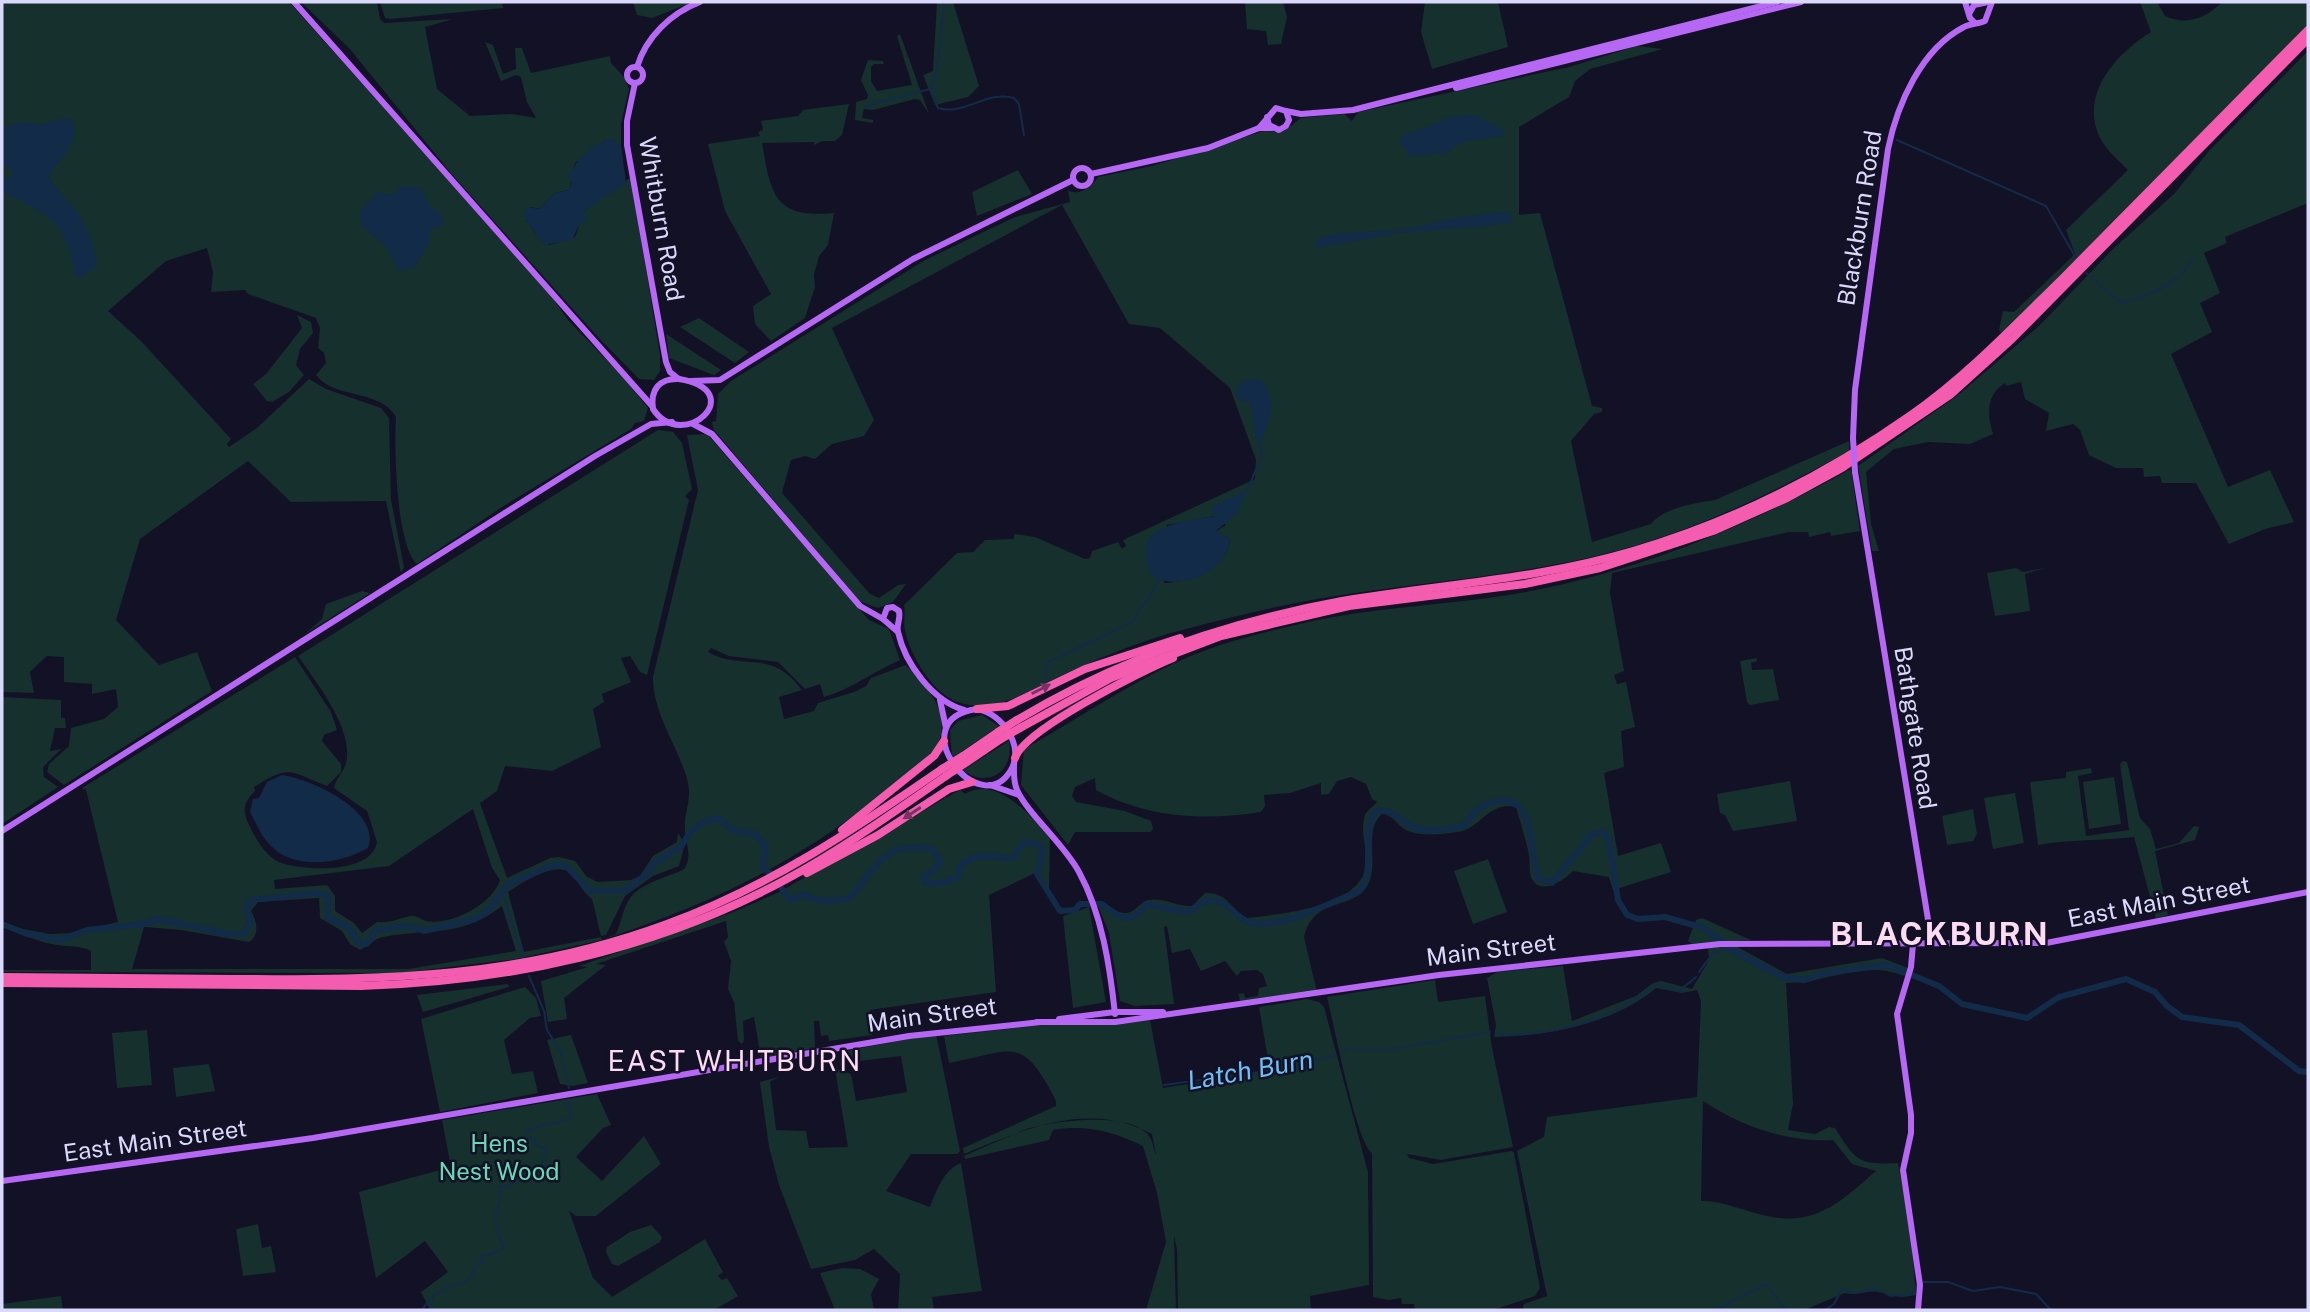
<svg xmlns="http://www.w3.org/2000/svg" width="2310" height="1312" font-family="'Public Sans',sans-serif">
	<style>
		.green { fill: #15302d; fill-rule: evenodd }
		.water { fill: #122b49 }
		.lines { fill: none; stroke-linecap: round; stroke-linejoin: round }
		.stream { stroke: #122b49; stroke-width: 2 }
		.river { stroke: #122b49; stroke-width: 6 }
		.major { stroke: #b668f5; stroke-width: 6 }
		.highway { stroke: #f45cb0; stroke-width: 8 }
		.major-bridge { stroke: #b668f5; stroke-width: 6 }
		.highway-bridge { stroke: #f45cb0; stroke-width: 8 }
		.oneway { fill: #783364 }
		.labels { text-anchor: middle; stroke-width: 5; stroke-linejoin: round; paint-order: stroke }
		.street-label { font-size: 24px; fill: #dad9fc; stroke: #131126 }
		.park-label { font-size: 24px; fill: #69d8b5; stroke: #131126 }
		.water-label { font-size: 26px; font-style: italic; fill: #6ec0f5; stroke: #131126 }
		.quarter-label { font-size: 28px; letter-spacing: 2px; fill: #fcdbf3; stroke: #131126 }
		.district-label { font-size: 32px; font-weight: bold; letter-spacing: 2px; fill: #fcdbf3; stroke: #131126 }
	</style>
	<rect width="100%" height="100%" fill="#131126"/>
	<g class="green">
		<path d="M2,2H289L547,290L568,320L624,378L648,408L644,421L635,423L631,429L505,505L417,564C396,546 394,446 396,417C379,388 335,400 316,375L326,363L324,353L318,348L320,328L316,318L248,294L245,290L211,292L213,272L207,248L166,261L108,311L141,341L231,439L227,444L229,447L257,428L309,379L326,389L381,408L389,418L391,500L404,567L401,573L386,501L291,502L248,461L140,539L116,620L159,665L197,652L212,691L64,785L47,772L49,764L69,746L71,728L104,719L118,707L116,689L92,694V684L64,682V657L47,656L30,672L34,693L2,692Z"/>
		<polygon points="301,2 377,2 380,19 384,23 453,19 425,27 437,89 470,116 512,114 536,118 527,102 521,77 516,75 501,81 485,42 493,45 503,74 516,69 515,48 522,48 531,73 610,56 611,63 624,77 629,89 621,124 621,145 604,141 575,163 569,190 555,193 539,209 531,207 526,220 536,234 549,245 575,237 584,211 631,177 660,355 660,371 654,380 639,379 597,336 450,172 349,48"/>
		<polygon points="380,2 502,2 503,8 390,19 385,18"/>
		<polygon points="633,2 693,2 652,18 637,15"/>
		<polygon points="937,2 953,2 979,86 968,97 935,105 923,75 933,71"/>
		<polygon points="1245,2 1283,2 1287,17 1281,44 1268,45 1266,31 1247,29"/>
		<polygon points="1425,2 1498,2 1508,47 1432,69 1421,32"/>
		<path d="M2140,2H2157L2165,16C2187,26 2206,18 2222,2H2308V25L2002,334L1999,330L2003,311L2014,312L2075,254L2066,230L2128,170C2118,160 2105,149 2099,136C2080,93 2117,53 2151,32Z"/>
		<polygon points="900,34 929,114 920,100 915,99 873,110 864,109 862,118 873,120 873,123 855,120 856,102 867,99 868,95 861,80 868,60 883,61 884,64 874,64 871,67 871,81 877,91 912,85 897,36"/>
		<path d="M1637,46L1663,49L1590,69L1575,81L1569,97L1519,127V215L1540,213L1592,406L1602,408V412L1594,414L1571,441L1592,542L1651,524C1663,508 1696,503 1715,500L1849,441V451C1774,492 1699,529 1616,551C1522,576 1425,581 1329,597C1274,606 1218,620 1164,635C1131,645 1097,659 1065,674C1033,688 998,714 961,703C934,696 911,657 905,631C903,623 906,613 904,605L957,553L973,552L985,540L1014,539V534L1035,537L1085,559L1090,558L1092,551L1118,542L1122,549L1126,546L1123,540L1255,479L1256,460L1230,388L1160,328L1129,324L1062,205L832,328L874,420L864,436L832,444L815,459L805,456L791,460L782,493L870,594L879,598L898,585L906,584L893,602L878,608L859,601L714,430L712,422L716,421L718,394L731,381L925,260L1015,217L1070,202L1068,191C1082,195 1090,188 1098,177L1152,166L1264,131L1283,132L1301,118L1344,114L1352,121L1358,112L1569,67ZM1215,516L1226,525L1215,532L1230,539C1227,568 1190,582 1164,583L1167,525Z"/>
		<path d="M2308,51V203L2225,237L2227,243L2204,253L2220,293L2200,303L2212,332L2171,354L2228,487L2270,470L2294,522L2265,529L2229,544L2196,483H2162L2160,476L2144,477L2143,468H2116L2089,455L2080,430L2073,424L2046,431L2049,413L2025,399L2021,382L2006,386L2005,383C1986,395 1987,413 1993,434L1970,444L1928,442L1894,449L1866,472L1871,524L1879,551H1872L1858,466L1957,396L2039,326L2113,249L2174,194L2209,151Z"/>
		<path d="M849,104L842,135L835,141H822L814,145V142L762,143C771,193 773,219 834,213L828,245L819,256L814,274L815,287L805,318L771,341L755,324L753,306L771,294L725,211L708,144L760,136L758,132L763,130L761,121L798,116L803,110Z"/>
		<polygon points="1018,170 1032,194 977,216 972,192"/>
		<polygon points="297,315 311,322 313,333 300,349 296,365 304,375 289,392 272,402 267,401 253,384 266,374 302,328"/>
		<polygon points="699,318 749,352 735,363 680,327"/>
		<polygon points="666,334 721,370 714,375 669,358"/>
		<path d="M658,430L673,432L682,443L692,489L685,496L689,500L647,675L640,672L630,656L621,658L631,682L602,694L604,702L593,709L601,747L552,771L505,766L497,791L480,803L507,878L550,858L559,857L575,861L587,877L598,882L631,880L640,876L653,856L677,842L678,833L685,844L679,866L653,876L625,896L606,935L601,936L592,899C582,892 579,881 570,873C556,860 520,884 508,892L524,952L601,937L602,940L516,959L398,973L2,972V970H91V951C80,945 68,947 57,945C39,943 19,932 2,927V925L50,934L70,933L118,922L86,790L82,788L295,657L331,712L337,730L324,735L322,741L341,764V772L327,786C289,771 290,764 254,787L255,791C242,804 242,812 251,829C257,840 266,856 279,862C300,871 372,875 377,842L367,811L334,788C336,777 346,770 347,758C350,725 318,685 298,656ZM473,809L492,868L500,880C492,905 450,926 426,921C420,919 417,915 410,916C398,919 391,923 377,922L362,933L354,923L335,911V896L327,885L275,889L274,880L389,866ZM319,898L320,918L342,931L350,944L360,950C368,947 375,938 383,937C430,928 461,938 502,906L516,951L409,969H132L144,927L181,930L249,942C260,935 257,921 251,911L258,902Z"/>
		<path d="M707,434L869,620L889,629L900,660C876,670 852,689 824,697L820,684L805,689L778,662L729,656L711,648L708,652C743,672 770,647 802,690L779,697L784,719L814,711L818,703L854,692L866,686L871,678L906,665C924,686 946,704 941,734C937,755 914,767 899,780C805,859 719,901 604,939L616,934C621,923 623,908 630,898C642,881 682,873 685,868C692,855 686,844 685,832C683,813 693,800 687,779C678,746 652,712 653,677L698,490L687,435Z"/>
		<path d="M1851,469L1860,531L1831,536L1830,532L1809,537L1808,532H1789L1612,573L1610,593L1624,671L1614,675L1617,684L1626,682L1635,727L1621,731L1624,767L1604,773L1618,856L1661,843L1671,872L1613,890L1609,877L1573,871C1563,881 1540,897 1531,877C1529,870 1530,863 1529,855C1526,839 1520,822 1516,807C1490,800 1480,829 1458,832C1442,834 1424,837 1408,831C1397,826 1394,815 1382,814C1362,831 1381,866 1366,888C1350,910 1314,897 1304,937L1317,992L1241,1004L1238,994L1244,993L1245,998L1258,996L1259,988L1267,986L1263,974L1257,970L1241,971L1237,976L1225,961L1201,971L1190,949L1172,953L1167,926L1164,927L1174,1004L1135,1006L1120,1001L1109,933L1096,901C1109,901 1114,913 1125,913C1136,913 1139,902 1148,900C1164,897 1177,907 1192,906L1205,893C1228,892 1230,909 1247,918C1280,914 1358,908 1366,867C1369,850 1358,831 1366,813C1369,809 1374,806 1377,802L1372,799L1366,784L1351,777L1337,781L1329,794L1321,795V783L1290,793L1264,795L1265,806L1261,812C1205,821 1146,818 1096,790L1095,778L1075,787L1072,796L1076,802L1125,811L1151,821L1153,829L1151,832H1075L1068,845L1021,785L1024,749C1091,712 1155,664 1230,642C1272,630 1315,619 1358,613C1414,605 1471,602 1526,592C1642,570 1748,526 1851,469Z"/>
		<polygon points="2016,568 2023,572 2044,568 2025,574 2030,611 1995,616 1987,573"/>
		<polygon points="362,591 370,593 305,634 322,619 326,604"/>
		<polygon points="1757,658 1757,661 1751,663 1752,670 1773,669 1779,700 1750,705 1747,702 1740,661"/>
		<polygon points="2,697 61,700 61,718 65,718 66,728 55,728 50,751 61,749 43,767 44,777 58,787 2,824"/>
		<polygon points="982,715 999,726 952,758 950,730 958,721"/>
		<path d="M1009,741C1015,770 988,790 963,770Z"/>
		<path d="M2123,761L2127,762L2140,818L2150,829L2156,849L2179,843L2194,826L2199,827L2195,840L2155,851L2168,915L2156,919L2134,837C2101,841 2071,839 2038,845L2030,782L2066,778V772L2091,768L2092,773L2078,776L2086,836L2129,830L2120,764Z"/>
		<polygon points="2114,777 2121,824 2089,829 2083,782"/>
		<polygon points="1790,781 1797,821 1733,831 1725,815 1720,813 1717,794"/>
		<path d="M960,790L965,794C997,775 1031,816 1050,837L1049,894L1035,873L989,895L996,992L870,1010L872,1035L829,1041L828,1035L821,1036L819,1021H814L815,1048L761,1058L754,1017L743,1021L744,1041L742,1044L738,1041L734,1002L728,989L731,961L724,942L728,937L726,921L596,964L606,965L564,998L567,1019L548,1022L541,981L588,967L579,966L731,913L777,893Z"/>
		<polygon points="2015,793 2024,843 1993,849 1984,798"/>
		<polygon points="1973,809 1977,834 1973,841 1947,845 1942,816"/>
		<polygon points="1488,859 1507,912 1473,924 1454,871"/>
		<polygon points="1089,907 1106,1002 1073,1008 1063,916"/>
		<polygon points="1702,918 1751,940 1692,944 1688,941 1696,920"/>
		<path d="M1734,945L1787,974L1882,958L1908,968L1904,976C1866,959 1826,983 1786,983L1793,1104L1788,1130L1815,1134L1829,1127L1835,1128C1856,1161 1858,1165 1898,1163L1910,1224L1916,1295C1897,1299 1897,1296 1879,1292C1867,1290 1857,1296 1845,1293L1804,1310H1522L1524,1304L1547,1296L1517,1151L1544,1137L1547,1117L1697,1097L1701,1001L1697,990L1682,993L1656,988C1613,1024 1548,1036 1494,1037L1496,1025L1487,978L1497,972L1563,966L1572,1021L1636,996L1653,983L1661,981L1692,989L1709,960L1708,947ZM1703,1101C1740,1126 1789,1143 1833,1140L1852,1164L1876,1171C1838,1204 1813,1229 1759,1214C1738,1209 1724,1201 1701,1201Z"/>
		<path d="M1435,980L1438,1002L1485,996L1492,1048L1513,1147L1441,1160L1407,1154L1409,1158L1433,1164L1512,1151L1514,1153L1540,1288L1535,1296L1493,1310H1415L1414,1304H1402L1401,1298L1389,1300L1373,1297L1372,1153C1356,1142 1334,1024 1327,997Z"/>
		<polygon points="508,984 509,987 423,1012 417,995"/>
		<polygon points="525,987 536,998 541,1016 530,1018 504,1040 512,1074 533,1071 538,1093 440,1112 421,1019"/>
		<path d="M1307,999L1319,1002L1324,1007L1368,1172L1369,1285L1310,1296L1311,1310H1178L1177,1250L1174,1236L1176,1310H1146L1166,1242L1157,1193L1143,1146C1115,1132 1085,1124 1053,1130L1049,1140L965,1159L964,1156C984,1147 1004,1138 1024,1130C1051,1121 1130,1110 1149,1136C1153,1141 1154,1151 1156,1155L1152,1134C1089,1100 1024,1129 964,1154L963,1148L1056,1106V1101C1021,1032 1012,1052 949,1063L944,1036L1044,1025L1150,1020L1163,1088L1270,1071L1259,1007Z"/>
		<polygon points="147,1030 152,1085 117,1088 112,1033"/>
		<path d="M936,1034L960,1151L957,1154H911L886,1191L930,1207C936,1191 944,1169 961,1163L982,1291L932,1297L934,1310H898L900,1274L874,1249L855,1260L811,1269L779,1185L769,1147L760,1082L778,1077L770,1082L776,1130L806,1131L809,1148L848,1147L835,1069L851,1074L856,1101L907,1092L901,1056L843,1063L840,1054L844,1051Z"/>
		<polygon points="571,1035 588,1083 573,1086 560,1084 547,1040"/>
		<polygon points="209,1064 215,1091 176,1097 173,1068"/>
		<polygon points="597,1094 611,1125 603,1128 576,1157 602,1181 644,1136 661,1164 596,1216 576,1216 569,1211 593,1278 612,1297 705,1239 723,1272 718,1276 722,1280 727,1278 738,1296 714,1310 430,1310 421,1292 448,1272 425,1241 376,1278 359,1192 451,1167 442,1120"/>
		<polygon points="258,1224 262,1248 271,1246 276,1272 243,1276 236,1229"/>
		<polygon points="651,1225 662,1237 660,1242 618,1266 612,1264 606,1252 607,1247 630,1232"/>
		<polygon points="842,1268 860,1269 879,1279 871,1294 874,1310 835,1310 820,1273"/>
		<polygon points="61,1296 63,1310 2,1310 2,1304"/>
	</g>
	<g class="water">
		<path d="M1466,115L1477,116L1502,129L1504,136L1462,142L1446,153L1410,156L1399,142L1405,134C1428,130 1440,117 1466,115Z"/>
		<path d="M66,118L71,119C84,143 58,157 49,176C56,191 67,199 77,212C87,227 94,247 97,265L80,278L75,274C64,216 49,216 2,192V180L12,176L13,172L2,164V128L21,122L40,125Z"/>
		<path d="M610,138L621,145L626,183L584,211L587,221L580,223L572,240L544,245L526,220L524,212L529,207L539,209L555,193L569,190L571,183L567,173L573,171C577,155 597,145 610,138Z"/>
		<path d="M410,186L422,190C425,195 427,202 430,206C437,214 444,212 443,224L429,231L430,242L414,267L399,271L385,245L362,227L360,212L377,192L392,195L400,187Z"/>
		<polygon points="1499,212 1509,213 1512,217 1510,222 1496,225 1397,233 1317,248 1315,243 1319,238 1335,234 1409,229 1449,219"/>
		<path d="M1258,379C1279,392 1270,424 1260,441L1256,440L1250,402L1240,401L1236,394C1239,380 1245,380 1258,379Z"/>
		<path d="M1248,489L1237,513L1216,531L1230,539C1226,573 1181,591 1153,577C1126,526 1179,522 1215,516L1211,509L1214,506Z"/>
		<path d="M282,775C311,779 382,811 368,848C340,864 294,871 270,845C261,836 256,823 250,812L253,799L259,798L267,782Z"/>
	</g>
	<g class="lines">
		<g class="stream">
			<polyline points="931,88 937,71 944,2"/>
			<path d="M931,89L938,108C964,116 987,90 1014,98L1019,104L1024,135"/>
			<polyline points="864,106 930,89"/>
			<polyline points="1897,140 2046,206 2076,258"/>
			<path d="M2086,273L2121,303C2148,295 2177,286 2192,260"/>
			<polyline points="1248,489 1262,455 1260,441"/>
			<polyline points="1047,678 1047,663 1132,622 1160,580"/>
			<polyline points="502,892 523,958"/>
			<polyline points="1699,972 1713,953 1730,949"/>
			<polyline points="529,976 544,1011 547,1030 561,1053 569,1088"/>
			<path d="M1496,1034C1536,1037 1577,1027 1612,1012C1629,1005 1643,992 1659,984L1679,991L1696,977"/>
			<polyline points="1341,1052 1348,1049 1392,1049 1490,1032"/>
			<polyline points="1164,1085 1274,1070 1335,1055"/>
			<polyline points="1922,1282 1948,1282 1973,1291 2000,1287 2036,1294 2051,1310"/>
			<polyline points="427,1304 434,1310"/>
			<path d="M422,1310C430,1298 443,1284 459,1286L470,1278L476,1265L483,1262L481,1257L500,1251L504,1246L498,1235L495,1218L501,1195L498,1187L512,1185L524,1177V1172L543,1164L545,1149L537,1146L535,1140L528,1137V1131C542,1123 555,1125 569,1119L571,1108L567,1105L571,1100"/>
			<polyline points="1715,1310 1766,1284 1786,1310"/>
			<polyline points="1810,1310 1816,1310"/>
			<polyline points="1825,1310 1834,1304 1842,1289 1855,1293 1878,1289 1890,1296 1913,1293 1917,1284"/>
		</g>
		<g class="river">
			<path d="M782,889L790,900L804,894C818,904 832,901 849,898C880,866 880,841 933,849L940,862L934,871L924,876V882C935,885 948,882 959,876V867C977,850 991,858 1013,858L1024,842L1040,845L1043,851L1037,874L1060,911L1075,910L1080,904H1102C1119,918 1132,926 1146,904L1187,912C1194,909 1199,903 1206,901C1227,895 1236,923 1257,924C1294,924 1327,903 1360,891C1376,866 1361,840 1374,813C1394,803 1403,829 1424,830C1437,832 1451,828 1464,826C1472,813 1483,803 1498,801C1536,795 1530,855 1538,878L1552,883L1592,834L1603,832L1609,840L1618,900L1627,915L1638,919L1665,917L1704,928L1730,949L1782,977L1804,980L1831,972L1887,965L1939,986L1962,1004L2027,1018L2059,997L2126,979L2155,992L2167,1006L2182,1017L2239,1025L2299,1071L2308,1072"/>
			<polyline points="2,924 27,934 60,940 87,930 145,924 157,919 229,934 243,934 251,922 246,909 251,900 318,893 328,896 328,918 348,927 360,944 367,944 376,930 410,926 424,931 475,919 488,911 507,885 553,865 565,865 590,891 625,891 649,872 654,863 681,847 688,835 701,823 718,818 733,830 755,834 766,847 762,867 770,873"/>
		</g>
		<g class="major">
			<polyline points="294,2 652,406"/>
			<polyline points="1965,2 1970,18 1975,23"/>
			<polyline points="1969,14 1974,5 1988,2"/>
			<path d="M637,67C646,37 671,13 700,2"/>
			<circle cx="635" cy="75" r="8"/>
			<polyline points="635,83 627,121 627,145 666,362 670,372 679,379"/>
			<polyline points="1456,88 1801,2"/>
			<polyline points="1286,111 1301,114 1353,110 1777,2"/>
			<polyline points="1259,128 1276,108 1286,111 1289,120 1286,126 1279,130 1269,125 1267,117"/>
			<circle cx="1082" cy="177" r="9"/>
			<polyline points="1091,174 1208,148 1259,128 1272,128"/>
			<path d="M679,379C751,391 683,454 653,409C650,390 659,378 679,379Z"/>
			<polyline points="691,381 720,380 913,259 1073,180"/>
			<polyline points="693,424 712,434 860,606 883,619"/>
			<path d="M1853,438L1855,390L1888,149C1897,105 1921,49 1964,27C1971,23 1978,24 1985,21L1992,2"/>
			<polyline points="1855,472 1932,944"/>
			<path d="M898,632L883,619L887,608L893,607L899,611C901,620 896,624 898,632C905,664 933,701 964,710"/>
			<polyline points="940,700 946,728"/>
			<path d="M977,709C1002,713 1025,746 1011,770C979,824 900,719 977,709Z"/>
			<path d="M1014,763C1014,772 1013,781 1017,790C1027,813 1064,844 1079,872C1102,914 1110,967 1115,1014"/>
			<polyline points="990,785 1019,795"/>
			<polyline points="2,831 595,456 651,424 672,422"/>
			<polyline points="1913,944 1911,967 1897,1014 1911,1115 1911,1133 1903,1170 1920,1285 1918,1310"/>
			<polyline points="1059,1019 1115,1012 1163,1012"/>
			<polyline points="1037,1022 1115,1022 1439,975 1720,944 2046,943 2308,892"/>
			<polyline points="2,1181 313,1138 909,1036 1041,1022"/>
		</g>
		<g class="highway">
			<polyline points="977,709 1008,706 1085,669 1180,638"/>
			<path d="M1017,720C1117,660 1227,622 1342,601C1442,584 1535,580 1633,551C1732,522 1827,474 1911,415C1965,378 2016,324 2063,278C2145,196 2226,112 2308,30"/>
			<polyline points="1020,728 1111,678 1221,636 1349,606 1525,584 1600,568 1713,531 1787,498 1842,468 1950,395 2012,339 2308,39"/>
			<polyline points="963,756 998,732"/>
			<path d="M1015,758C1024,730 1141,671 1173,658"/>
			<polyline points="967,762 1001,739"/>
			<polyline points="842,830 934,756 944,741"/>
			<polyline points="807,873 878,835 949,789 972,782"/>
			<path d="M2,977C79,978 157,978 234,979C387,980 521,978 667,924C767,888 855,829 942,769"/>
			<path d="M2,983L361,986C507,982 655,950 785,880C841,850 894,812 946,776"/>
		</g>
		<polyline class="major-bridge" points="1853,438 1855,472"/>
		<g class="highway-bridge">
			<polyline points="998,732 1017,720"/>
			<polyline points="1001,739 1020,728"/>
			<polyline points="942,769 963,756"/>
			<polyline points="946,776 967,762"/>
		</g>
	</g>
	<defs><path id="oneway-solid" d="M-6-.8H1V-3.2L6.5 0L1 3.2V.8H-6Z" transform="scale(1.75)"/></defs>
	<g class="oneway">
		<use href="#oneway-solid" transform="translate(1041 689) rotate(-27)"/>
		<use href="#oneway-solid" transform="translate(912 813) rotate(147)"/>
	</g>
	<g class="labels">
		<g class="street-label">
			<text transform="translate(1860 218) rotate(-81)" y="8">Blackburn Road</text>
			<text transform="translate(661 219) rotate(80)" y="8">Whitburn Road</text>
			<text transform="translate(1915 728) rotate(81)" y="8">Bathgate Road</text>
			<text transform="translate(2159 902) rotate(-11)" y="8">East Main Street</text>
			<text transform="translate(1491 950) rotate(-7)" y="8">Main Street</text>
			<text transform="translate(932 1015) rotate(-8)" y="8">Main Street</text>
			<text transform="translate(155 1141) rotate(-8)" y="8">East Main Street</text>
		</g>
		<g class="park-label">
			<text x="499" y="1152">Hens<tspan x="499" dy="28">Nest Wood</tspan></text>
		</g>
		<g class="water-label">
			<text transform="translate(1250 1070) rotate(-10)" y="9">Latch Burn</text>
		</g>
		<g class="quarter-label">
			<text x="735" y="1071">EAST WHITBURN</text>
		</g>
		<g class="district-label">
			<text x="1940" y="945">BLACKBURN</text>
		</g>
	</g>
	<rect width="2310" height="1312" fill="none" stroke="#dad9fc" stroke-width="7"/>
</svg>
